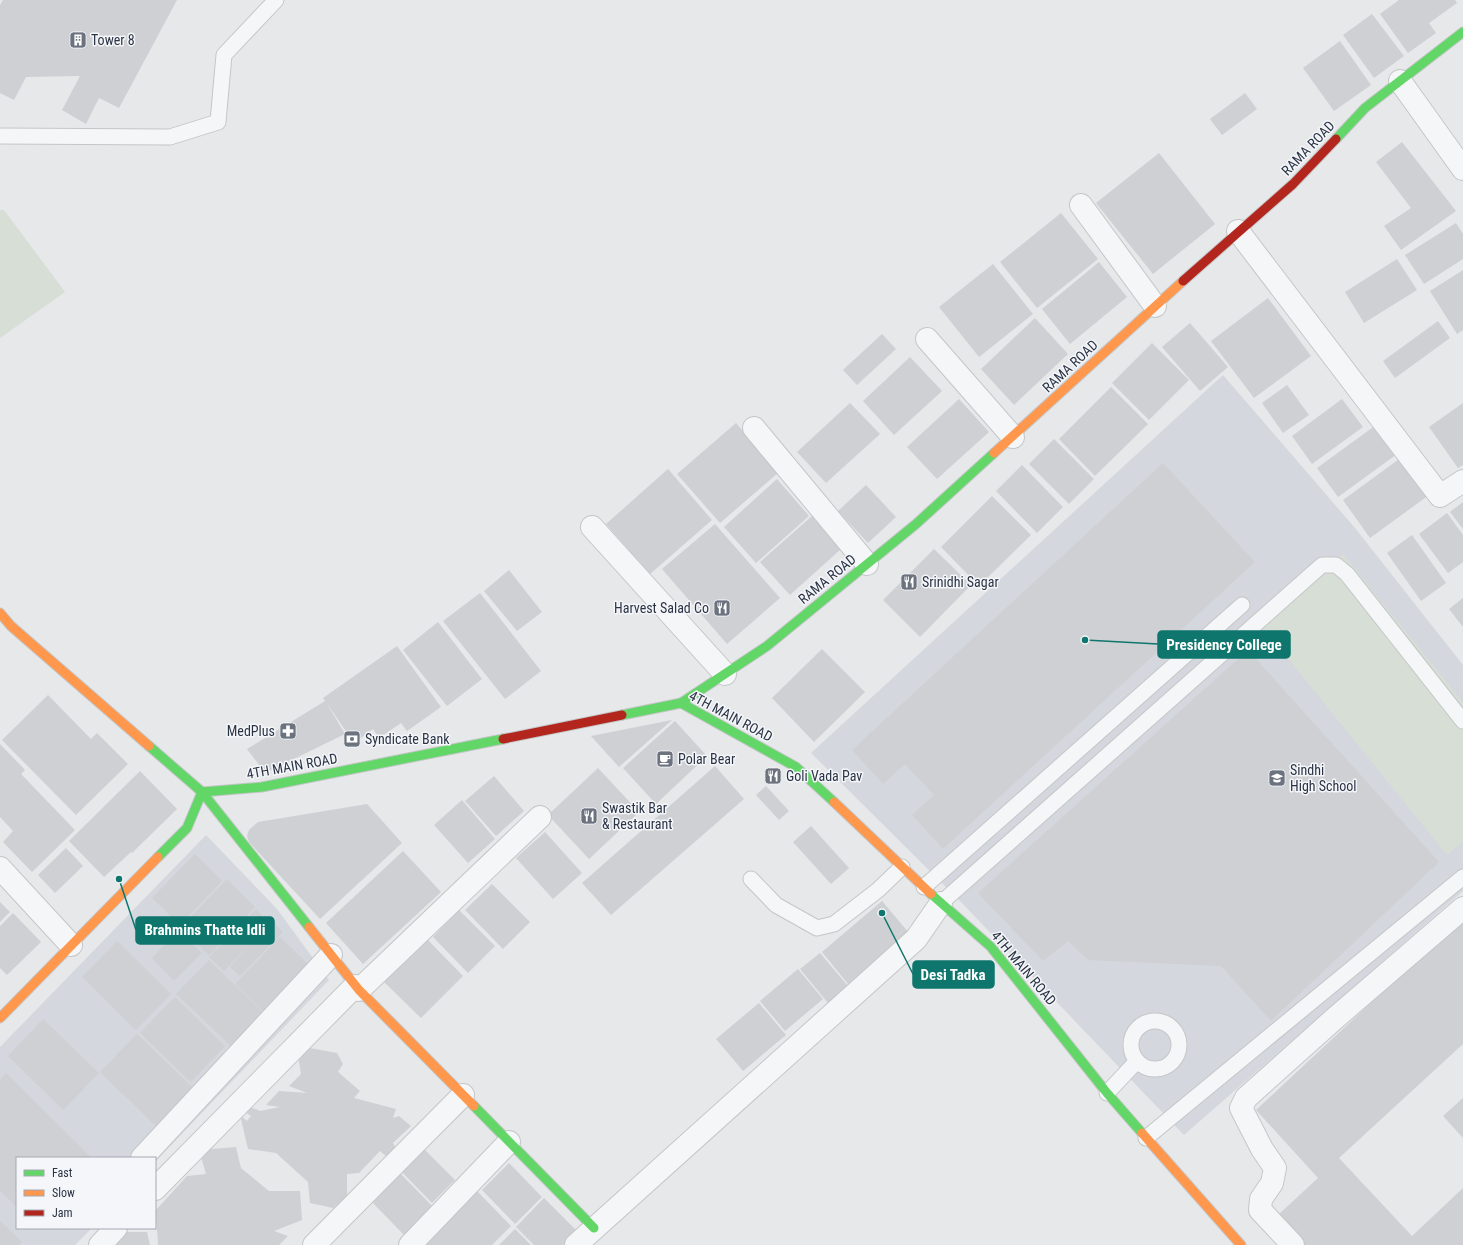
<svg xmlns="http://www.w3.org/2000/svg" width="1463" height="1245" font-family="'Roboto Condensed',sans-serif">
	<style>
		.built { fill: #d4d7dd }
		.green { fill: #d6ded6 }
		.building { fill: #ced0d3 }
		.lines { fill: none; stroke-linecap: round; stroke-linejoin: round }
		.lane-casing { stroke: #c4c6c8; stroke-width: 17 }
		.street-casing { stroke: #c4c6c8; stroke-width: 24 }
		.fast-casing { stroke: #c4c6c8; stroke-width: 11 }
		.slow-casing { stroke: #c4c6c8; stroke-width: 11 }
		.jam-casing { stroke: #c4c6c8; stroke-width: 11 }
		.lane { stroke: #f5f6f7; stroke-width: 15 }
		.street { stroke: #f5f6f7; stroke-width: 22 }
		.fast { stroke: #63d668; stroke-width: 9 }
		.slow { stroke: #ff974d; stroke-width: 9 }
		.jam { stroke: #b3261e; stroke-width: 9 }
		.labels { text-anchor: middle; stroke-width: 3; stroke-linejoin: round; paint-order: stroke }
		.poi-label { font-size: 14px; fill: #2b3445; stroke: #f4f6f9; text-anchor: start }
		.street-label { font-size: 14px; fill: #2b3445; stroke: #f4f6f9 }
		.leader { fill: none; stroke: #0f766e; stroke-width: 1.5 }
		.callout-dot { fill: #0f766e; stroke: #f4f6f9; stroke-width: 1.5 }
		.callout { fill: #0f766e; stroke: #0f766e; stroke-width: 1.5 }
		.callout-label { font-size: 15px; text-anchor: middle; font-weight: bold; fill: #fff }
	</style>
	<rect width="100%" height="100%" fill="#e6e8ea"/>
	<g class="built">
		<polygon points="1223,375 1355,528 1463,665 1463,891 1184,1135 960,901 811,753"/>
		<polygon points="206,835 277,909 329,980 155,1162 155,1158 17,1158 17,1228 92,1228 75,1245 0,1245 0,1047"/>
	</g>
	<g class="green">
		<polygon points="0,210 4,210 65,292 0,338"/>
		<polygon points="1343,554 1463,702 1463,842 1447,855 1259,623"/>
	</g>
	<g class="building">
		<polygon points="3,0 177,0 119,108 99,98 86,124 62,110 80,76 26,77 14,100 0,93 0,5"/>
		<polygon points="1399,0 1455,0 1457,3 1429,23 1436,33 1408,53 1380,14"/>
		<polygon points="1372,14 1404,56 1374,78 1343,35"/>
		<polygon points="1340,41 1371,85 1334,111 1303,68"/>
		<polygon points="1245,93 1257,109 1222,135 1210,119"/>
		<polygon points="1402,142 1456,211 1401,250 1384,226 1411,208 1376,162"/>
		<polygon points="1159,153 1215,224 1153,274 1096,203"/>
		<polygon points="1061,213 1098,259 1037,308 1000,262"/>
		<polygon points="1456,223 1463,234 1463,259 1424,284 1405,255"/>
		<polygon points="1397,259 1417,290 1364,323 1345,292"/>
		<polygon points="1099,262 1127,297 1070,344 1042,309"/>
		<polygon points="993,264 1033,314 979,357 939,307"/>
		<polygon points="1463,270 1463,330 1457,334 1430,291"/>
		<polygon points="1268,298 1311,356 1254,398 1211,341"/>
		<polygon points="1035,318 1068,354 1014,405 981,369"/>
		<polygon points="1438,321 1450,338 1395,378 1383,361"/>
		<polygon points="1190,323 1228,367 1200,391 1162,347"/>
		<polygon points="882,334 896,349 857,385 843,370"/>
		<polygon points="1152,343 1189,380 1149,420 1112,383"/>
		<polygon points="910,357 942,391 894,435 863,401"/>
		<polygon points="1287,385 1309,415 1283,433 1262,403"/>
		<polygon points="1111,387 1148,424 1095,476 1059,439"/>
		<polygon points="959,399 989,432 937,479 907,447"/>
		<polygon points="1342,399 1363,427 1312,464 1292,436"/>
		<polygon points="850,403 880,434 826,483 797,452"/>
		<polygon points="1463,403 1463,465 1458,468 1429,427"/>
		<polygon points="736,423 779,472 720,523 677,474"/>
		<polygon points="1376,425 1397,454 1338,497 1317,468"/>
		<polygon points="1054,439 1094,479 1069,504 1029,464"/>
		<polygon points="1402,457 1429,495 1370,538 1343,500"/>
		<polygon points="1163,463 1255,562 943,849 912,815 934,795 905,764 883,784 852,750"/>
		<polygon points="1022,465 1063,507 1037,533 996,491"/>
		<polygon points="668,469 712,520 650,574 606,524"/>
		<polygon points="777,479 809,516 756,563 724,527"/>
		<polygon points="866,485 896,517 868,543 838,511"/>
		<polygon points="992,496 1031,535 979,586 941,547"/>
		<polygon points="1463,502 1463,529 1450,512"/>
		<polygon points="1447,513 1463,535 1463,562 1448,573 1419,534"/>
		<polygon points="812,516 841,549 790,595 760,562"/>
		<polygon points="715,524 780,598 727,644 662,569"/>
		<polygon points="1412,535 1446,583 1421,601 1387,553"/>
		<polygon points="934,549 971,585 920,637 883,600"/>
		<polygon points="509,570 542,612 517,631 484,591"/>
		<polygon points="480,593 541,671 505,699 443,621"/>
		<polygon points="1463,598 1463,627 1449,609"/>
		<polygon points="438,622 482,679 447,706 403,650"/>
		<polygon points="397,646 441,707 407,731 401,723 379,738 373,729 354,743 326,702 345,734 265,773 247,749 325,701 323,698"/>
		<polygon points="822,649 865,692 814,742 772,698"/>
		<polygon points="1248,650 1439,862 1271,1021 1221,966 1088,960 1068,941 1043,961 978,893"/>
		<polygon points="48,695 91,739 97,733 128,764 76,815 2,740"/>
		<polygon points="672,720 619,767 591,736"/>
		<polygon points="675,721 707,756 656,804 623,768"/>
		<polygon points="0,744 25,770 21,774 75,830 32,872 3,842 13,831 0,817"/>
		<polygon points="715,766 744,799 611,915 582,883"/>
		<polygon points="598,768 639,812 589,859 548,815"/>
		<polygon points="140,771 177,809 132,853 131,852 104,877 69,841"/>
		<polygon points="494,776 524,811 496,836 465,801"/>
		<polygon points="766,786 789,811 779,820 756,795"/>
		<polygon points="462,800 495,839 468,863 434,825"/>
		<polygon points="367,804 402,843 320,919 249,842 247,836 249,830 258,822"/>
		<polygon points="811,826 849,868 831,884 793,842"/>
		<polygon points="545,832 582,873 553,899 516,858"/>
		<polygon points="66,848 83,866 55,893 38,875"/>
		<polygon points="403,851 441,892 363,964 326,923"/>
		<polygon points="195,854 222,881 180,925 152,898"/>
		<polygon points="227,879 255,907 209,955 180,928"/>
		<polygon points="492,884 530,922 503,949 465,910"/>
		<polygon points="882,901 909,933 848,984 822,952"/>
		<polygon points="0,902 10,912 0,922"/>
		<polygon points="256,909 271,924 273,922 283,932 240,976 230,967 254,941 224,971 209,957"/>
		<polygon points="459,910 495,946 468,973 433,937"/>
		<polygon points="13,913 41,942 7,975 0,968 0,926"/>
		<polygon points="1463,917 1463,1044 1339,1158 1412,1236 1463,1188 1463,1245 1305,1245 1278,1215 1318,1178 1256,1110"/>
		<polygon points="178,930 202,953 174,981 152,958"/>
		<polygon points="280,937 309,965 264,1012 235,984"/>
		<polygon points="425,937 463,976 421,1018 382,980"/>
		<polygon points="117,941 171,994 136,1030 82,977"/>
		<polygon points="820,953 848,986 828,1003 800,969"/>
		<polygon points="209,960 264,1013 232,1047 176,994"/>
		<polygon points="798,969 823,999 785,1031 760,1001"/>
		<polygon points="175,997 225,1046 191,1082 140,1033"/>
		<polygon points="759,1003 786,1035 743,1071 716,1039"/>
		<polygon points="43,1019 99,1073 63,1110 8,1056"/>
		<polygon points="137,1034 193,1088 156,1126 100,1072"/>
		<polygon points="304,1047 337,1053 343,1064 338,1072 360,1091 354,1098 396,1109 393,1118 399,1116 411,1126 393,1143 395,1147 387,1157 380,1151 359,1173 347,1174 347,1196 333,1208 310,1203 308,1182 276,1153 248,1149 240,1115 247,1121 251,1116 245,1112 250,1107 260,1111 280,1107 266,1105 279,1091 307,1093 289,1086 301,1074 299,1062 300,1050"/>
		<polygon points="6,1073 92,1158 17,1158 17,1207 0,1191 0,1080"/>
		<polygon points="1463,1098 1463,1138 1443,1116"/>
		<polygon points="236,1147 241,1168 269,1191 300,1191 302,1220 274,1231 288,1236 279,1245 158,1245 156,1210 187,1176 206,1174 199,1150"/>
		<polygon points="423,1148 455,1180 432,1203 400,1170"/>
		<polygon points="509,1163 542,1197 515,1224 482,1190"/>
		<polygon points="399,1172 434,1208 405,1236 371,1201"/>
		<polygon points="477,1191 511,1226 492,1245 423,1245"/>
		<polygon points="544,1198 577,1231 563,1245 534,1245 516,1227"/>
		<polygon points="0,1221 22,1242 19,1245 0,1245"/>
		<polygon points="515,1229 531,1245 499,1245"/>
		<polygon points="114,1232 147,1232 150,1245 115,1245"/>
	</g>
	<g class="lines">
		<g class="lane-casing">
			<g id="lane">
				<polyline points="0,136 170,137 218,122 224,55 276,0"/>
				<polyline points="751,879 776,905 817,928 834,924 878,890 902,867"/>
				<polyline points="924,887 1242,605"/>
				<polyline points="941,903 1322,565 1336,565 1347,574 1463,721"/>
				<circle cx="1155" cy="1045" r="24"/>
				<polyline points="1107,1093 1137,1061"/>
				<polyline points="1146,1138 1463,877"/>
			</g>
		</g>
		<g class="street-casing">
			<g id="street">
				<polyline points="1400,81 1463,169"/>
				<polyline points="1081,205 1155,306"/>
				<polyline points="1238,231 1440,496 1463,481"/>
				<polyline points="927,339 1013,437"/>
				<polyline points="754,428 867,564"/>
				<polyline points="592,527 725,674"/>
				<polyline points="0,868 71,945"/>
				<polyline points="359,990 540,817"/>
				<polyline points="142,1158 331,955"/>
				<polyline points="155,1189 355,986"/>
				<polyline points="100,1245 116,1228"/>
				<polyline points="314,1245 463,1095"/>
				<polyline points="410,1245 509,1142"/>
				<polyline points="576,1245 916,939 941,903"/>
				<polyline points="1293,1245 1260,1210 1261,1199 1272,1183 1275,1168 1262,1149 1241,1108 1246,1098 1333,1020 1463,908"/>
			</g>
		</g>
		<g class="fast-casing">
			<g id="fast">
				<polyline points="1336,139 1365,108 1463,32"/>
				<polyline points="681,703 767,646 916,524 994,453"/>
				<polyline points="622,715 681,703 796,767 834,802"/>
				<polyline points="149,746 202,792 262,787 503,739"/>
				<polyline points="158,857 187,828 202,792 309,927"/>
				<polyline points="931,894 991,947 1107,1093 1142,1133"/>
				<polyline points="474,1106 594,1228"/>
			</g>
		</g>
		<g class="slow-casing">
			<g id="slow">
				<polyline points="994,453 1183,281"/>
				<polyline points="0,613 11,626 149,746"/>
				<polyline points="834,802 931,894"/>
				<polyline points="309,927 359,990 474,1106"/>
				<polyline points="0,1018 158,857"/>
				<polyline points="1142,1133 1241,1245"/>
			</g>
		</g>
		<g class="jam-casing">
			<g id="jam">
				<polyline points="1183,281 1293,184 1336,139"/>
				<polyline points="503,739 622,715"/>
			</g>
		</g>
		<use href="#lane" class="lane"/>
		<use href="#street" class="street"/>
		<use href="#fast" class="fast"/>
		<use href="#slow" class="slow"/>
		<use href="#jam" class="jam"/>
	</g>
	<defs>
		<g id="building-square" transform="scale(0.9)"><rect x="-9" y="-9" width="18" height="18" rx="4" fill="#6c737f" stroke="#f4f6f9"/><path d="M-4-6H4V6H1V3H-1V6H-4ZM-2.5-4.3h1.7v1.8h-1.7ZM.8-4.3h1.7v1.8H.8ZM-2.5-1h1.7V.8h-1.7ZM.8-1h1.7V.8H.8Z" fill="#fff"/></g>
		<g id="restaurant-square" transform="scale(0.9)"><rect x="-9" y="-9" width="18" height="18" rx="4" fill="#6c737f" stroke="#f4f6f9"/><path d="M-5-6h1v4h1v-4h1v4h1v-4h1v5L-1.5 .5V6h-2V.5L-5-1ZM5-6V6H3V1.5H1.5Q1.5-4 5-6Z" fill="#fff"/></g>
		<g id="pharmacy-square" transform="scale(0.9)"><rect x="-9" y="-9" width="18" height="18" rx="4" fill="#6c737f" stroke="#f4f6f9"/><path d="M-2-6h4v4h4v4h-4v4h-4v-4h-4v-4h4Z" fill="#fff"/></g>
		<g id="bank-square" transform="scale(0.9)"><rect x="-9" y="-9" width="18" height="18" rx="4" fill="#6c737f" stroke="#f4f6f9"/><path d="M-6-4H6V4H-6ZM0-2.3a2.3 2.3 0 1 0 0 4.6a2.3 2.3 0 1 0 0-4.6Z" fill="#fff"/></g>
		<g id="cafe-square" transform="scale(0.9)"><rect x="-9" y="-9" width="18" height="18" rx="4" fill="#6c737f" stroke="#f4f6f9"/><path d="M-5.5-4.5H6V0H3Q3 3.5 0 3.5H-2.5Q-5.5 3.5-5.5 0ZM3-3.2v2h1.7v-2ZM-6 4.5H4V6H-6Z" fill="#fff"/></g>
		<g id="school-square" transform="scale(0.9)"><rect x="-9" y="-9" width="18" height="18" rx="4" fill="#6c737f" stroke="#f4f6f9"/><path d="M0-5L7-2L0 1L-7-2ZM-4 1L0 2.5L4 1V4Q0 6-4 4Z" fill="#fff"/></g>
	</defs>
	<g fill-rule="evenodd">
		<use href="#building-square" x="78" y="40"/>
		<use href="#restaurant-square" x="909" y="582"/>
		<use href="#restaurant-square" x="722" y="608"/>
		<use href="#pharmacy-square" x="288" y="731"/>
		<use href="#bank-square" x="352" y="739"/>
		<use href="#cafe-square" x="665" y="759"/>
		<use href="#restaurant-square" x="773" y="776"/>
		<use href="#school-square" x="1277" y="778"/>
		<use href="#restaurant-square" x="589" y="816"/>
	</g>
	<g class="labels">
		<g class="poi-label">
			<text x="91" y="45">Tower 8</text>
			<text x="922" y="587">Srinidhi Sagar</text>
			<text x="709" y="613" text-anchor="end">Harvest Salad Co</text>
			<text x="275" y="736" text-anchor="end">MedPlus</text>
			<text x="365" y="744">Syndicate Bank</text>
			<text x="678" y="764">Polar Bear</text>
			<text x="1290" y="775">Sindhi<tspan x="1290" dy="16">High School</tspan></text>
			<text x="786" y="781">Goli Vada Pav</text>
			<text x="602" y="813">Swastik Bar<tspan x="602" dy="16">&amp; Restaurant</tspan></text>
		</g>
		<g class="street-label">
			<text transform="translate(1308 148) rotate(-46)" y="5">RAMA ROAD</text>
			<text transform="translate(1070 366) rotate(-43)" y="5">RAMA ROAD</text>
			<text transform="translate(827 579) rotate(-39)" y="5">RAMA ROAD</text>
			<text transform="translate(731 716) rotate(28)" y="5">4TH MAIN ROAD</text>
			<text transform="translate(292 766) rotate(-10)" y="5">4TH MAIN ROAD</text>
			<text transform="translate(1024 968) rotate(50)" y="5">4TH MAIN ROAD</text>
		</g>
	</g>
	<path class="leader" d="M1085 640L1158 644M119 879L136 930M882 913L913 974"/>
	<g class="callout-dot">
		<circle cx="1085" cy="640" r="4"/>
		<circle cx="119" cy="879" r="4"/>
		<circle cx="882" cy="913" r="4"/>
	</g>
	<g class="callout">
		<rect x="1158" y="631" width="132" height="27" rx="4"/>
		<rect x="136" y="917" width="138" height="27" rx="4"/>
		<rect x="913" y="961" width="81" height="27" rx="4"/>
	</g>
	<g class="callout-label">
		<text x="1224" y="650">Presidency College</text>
		<text x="205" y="935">Brahmins Thatte Idli</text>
		<text x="953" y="980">Desi Tadka</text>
	</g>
	<rect x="16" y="1157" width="140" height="72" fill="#f4f6f9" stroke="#a4a8b1"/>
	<rect x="24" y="1170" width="20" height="6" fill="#63d668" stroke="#a4a8b1"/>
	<text x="52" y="1177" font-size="12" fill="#2b3445">Fast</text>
	<rect x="24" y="1190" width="20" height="6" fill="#ff974d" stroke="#a4a8b1"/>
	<text x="52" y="1197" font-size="12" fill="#2b3445">Slow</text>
	<rect x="24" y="1210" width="20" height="6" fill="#b3261e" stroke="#a4a8b1"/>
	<text x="52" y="1217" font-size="12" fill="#2b3445">Jam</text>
</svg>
